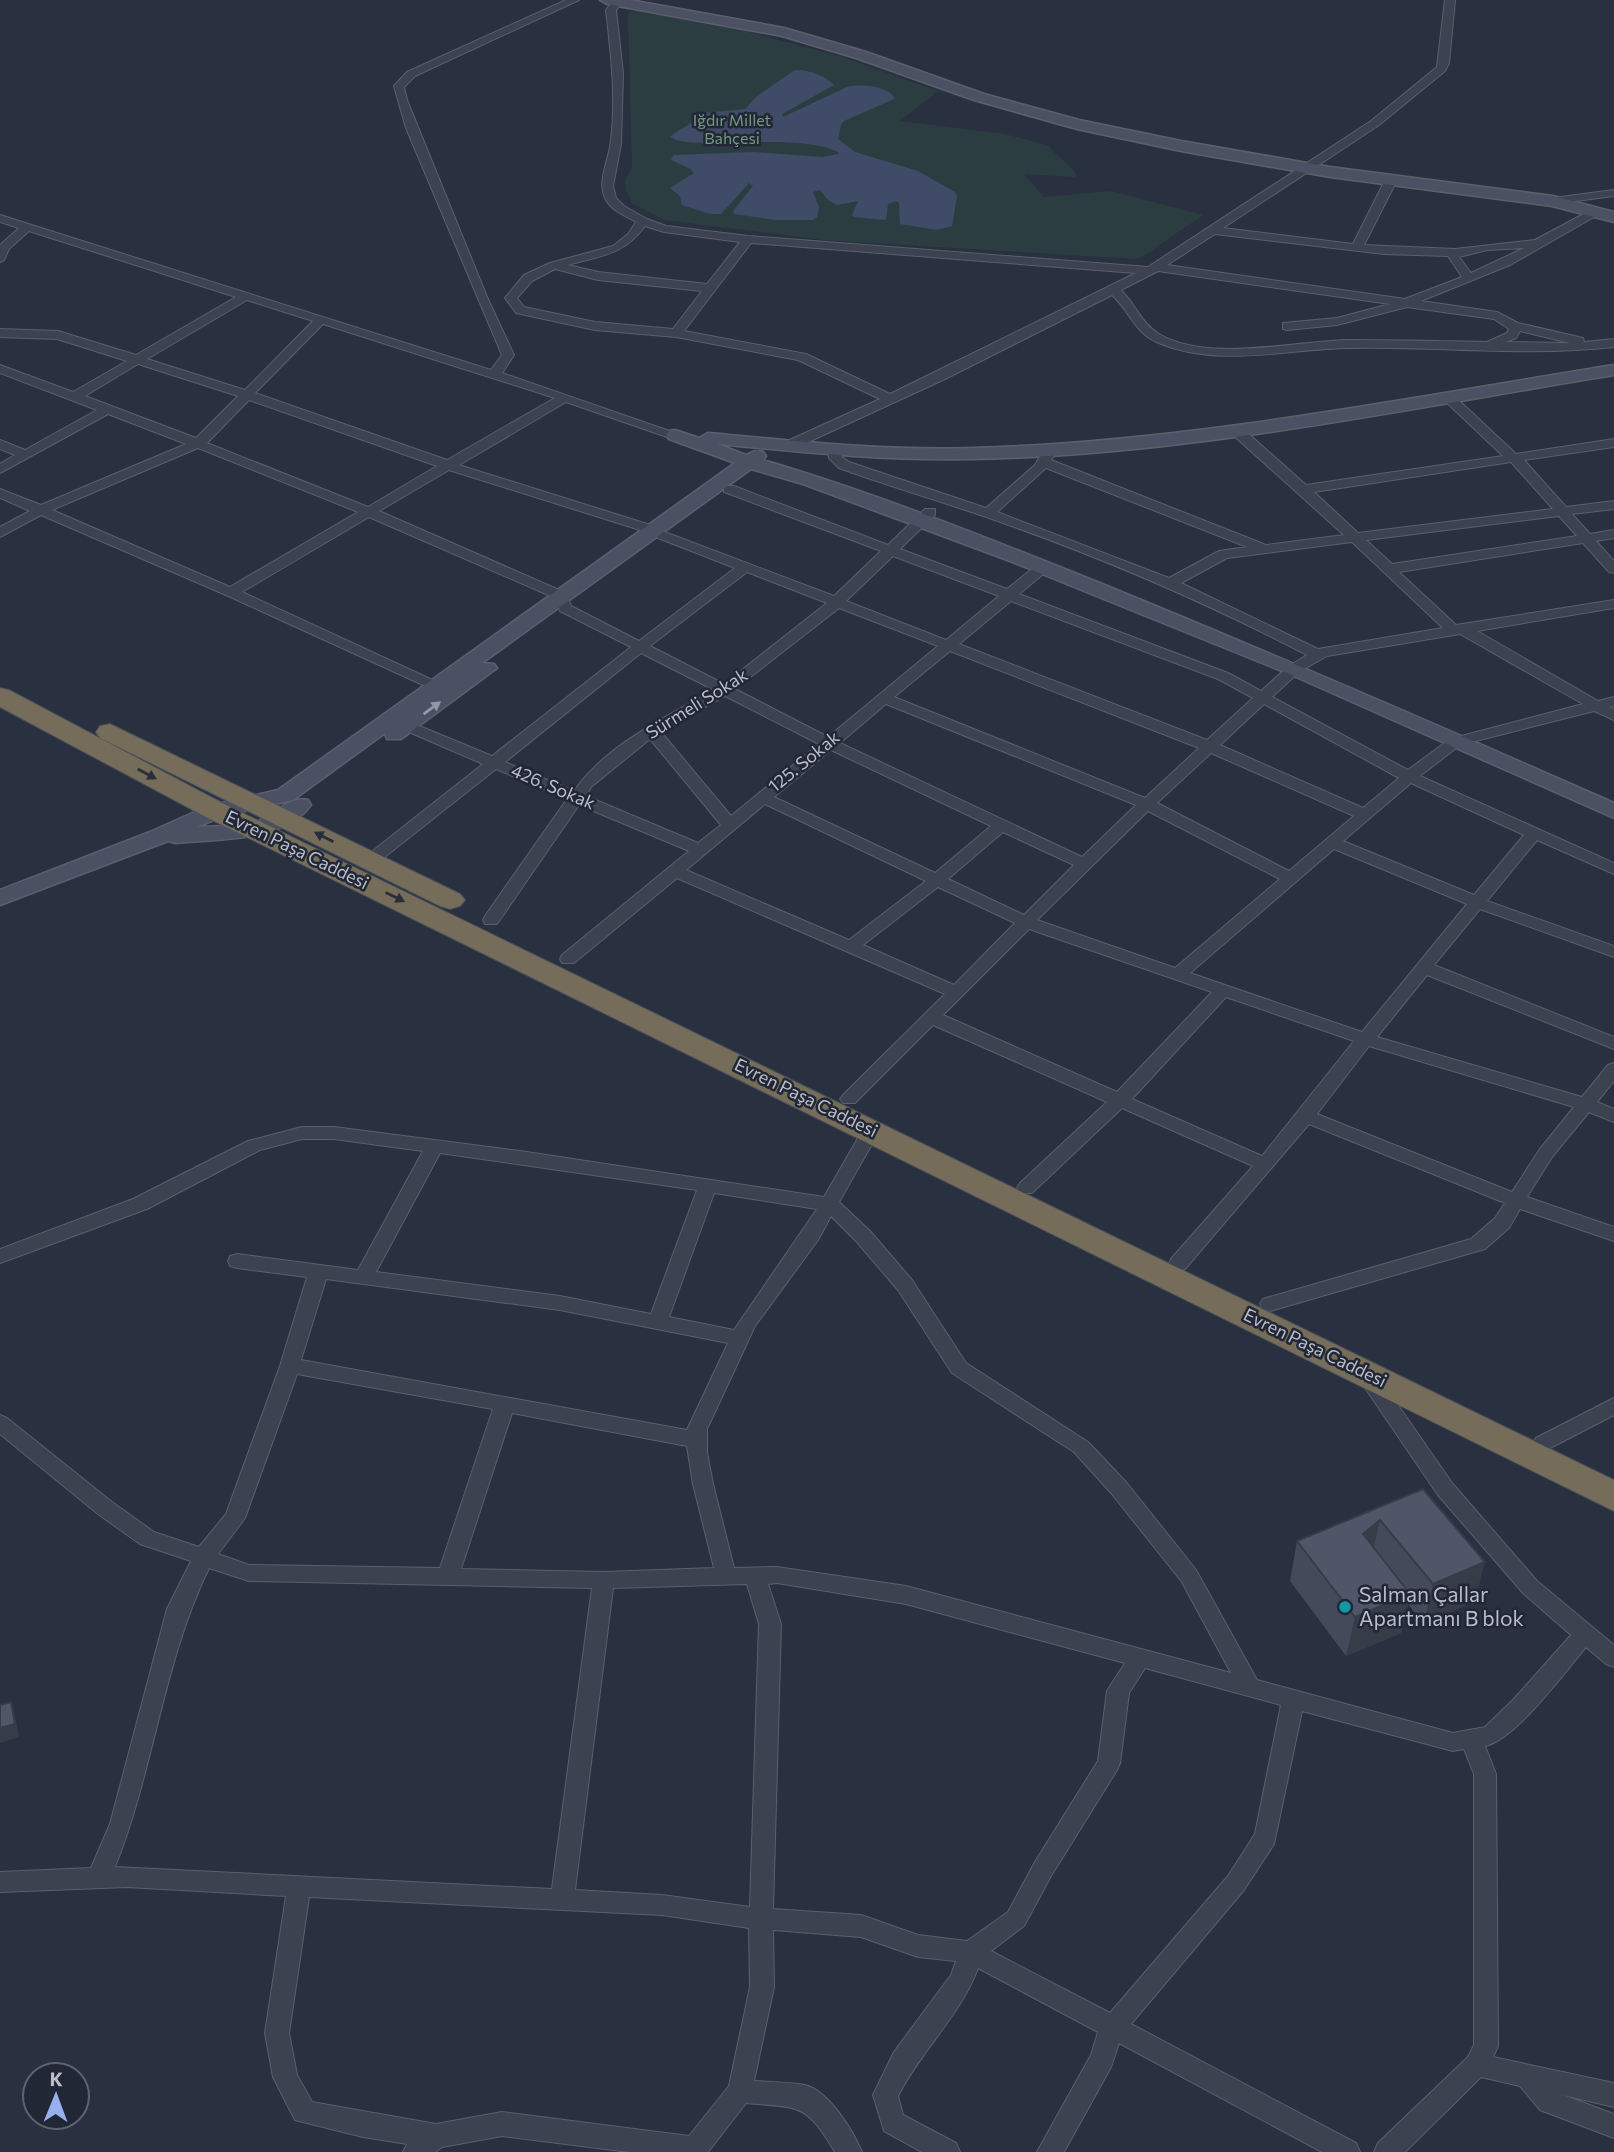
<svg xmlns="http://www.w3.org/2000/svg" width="1614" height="2152" font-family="Commissioner,sans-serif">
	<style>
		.green { fill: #2c3d41 }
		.water { fill: #404c67 }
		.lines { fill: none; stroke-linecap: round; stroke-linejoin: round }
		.street-casing { stroke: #5a606d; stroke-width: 2 }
		.secondary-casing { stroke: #5a606d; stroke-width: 3 }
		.highway-casing { stroke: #474d5a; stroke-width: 2 }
		.street { fill: #3c424f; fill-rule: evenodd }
		.secondary { fill: #4b5162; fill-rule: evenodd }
		.highway { fill: #756d5a; fill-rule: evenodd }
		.wall { fill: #444a59 }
		.shaded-wall { fill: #373c49 }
		.building { fill: #4f5668; stroke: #373c49; stroke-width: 2 }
		.oneway { fill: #9298a6 }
		.oneway2 { fill: #292e39 }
		.culture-dot { fill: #0f9aa8; stroke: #212735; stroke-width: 2.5 }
		.labels { text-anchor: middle; stroke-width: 5; stroke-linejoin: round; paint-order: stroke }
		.far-park-label { font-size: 16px; fill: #72987f; stroke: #212735 }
		.street-label { font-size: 18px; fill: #b9beca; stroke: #212735 }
		.near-poi-label { font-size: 21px; fill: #b9beca; stroke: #212735; text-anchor: start }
	</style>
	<rect width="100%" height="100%" fill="#29303f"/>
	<polygon class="green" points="635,11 723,25 839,56 938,91 900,121 1005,134 1047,145 1077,174 1075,177 1024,174 1044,197 1111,191 1203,215 1142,257 1134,259 823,240 664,220 632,203 626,191 625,181 632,167 628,13"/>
	<path class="water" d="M795,70C807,69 826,76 834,85L782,114L783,117L847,87C862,84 880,85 893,95L894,99L844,121L841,125L838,139L855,152L918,171L955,192L957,196L952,226L937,230L900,224L899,203L896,201L888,204L886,220L854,217L852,215L858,201L837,205L828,200L820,190L813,192L819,207L817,217L813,220H776L734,214L733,211L753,186L749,183L721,214H710L682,205L680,196L670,188L694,173L691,169L673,161L671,159L674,155L754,152L823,157L838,154V152C797,131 689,152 670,137C681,127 694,124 703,113L745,109L756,97Z"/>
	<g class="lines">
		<g class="street-casing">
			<g id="street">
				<path d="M566,0H579L415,76L404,87L407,100L487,297L514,355L502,373L681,435L680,438H670L566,402L459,465L660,528L662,531L834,596L881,551L724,492V486H734L888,545L925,509H935V515L900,549L1007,589L1037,565H1047V571L1019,594L1228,673L1261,691L1289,666L1307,655C1209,604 1110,561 1006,524C951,504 894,488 839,468L829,458L828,451L830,448H840L842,457L849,462L986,508L1035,465L1043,451L1048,450L1055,454L1051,460L1266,545L1344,535L1232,434V428H1242L1306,485L1503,456L1443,399V393H1451L1516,454L1614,439V447L1524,460L1566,507L1614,501V509L1572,514L1590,534L1614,530V538L1596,541L1614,561V573L1609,572L1583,543L1399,572L1456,625L1614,600V608L1477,631L1598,701L1614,697V706L1609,707L1614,710V720L1594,711L1460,745L1420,776L1614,863V874L1537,840L1487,901L1614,946V957L1480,909L1434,965L1614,1037V1049L1427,975L1377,1037L1582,1097L1608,1065L1614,1063V1081L1597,1102L1614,1109V1122L1589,1112L1552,1157L1527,1197L1614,1227V1241L1520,1209L1509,1228L1485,1249L1270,1311L1263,1309L1260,1304L1263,1299L1471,1239L1495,1218L1505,1203L1309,1124L1185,1269H1171L1169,1264L1171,1259L1253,1166L1122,1108L1032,1193H1020L1017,1188L1020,1183L1107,1102L933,1025L855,1103H843L840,1099L843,1095L945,994L677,878L574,963H562L560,959L562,955L689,851L579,805L497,924H485L483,920L485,916L567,799L496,769L377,863H365L363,860L365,857L483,764L402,729L399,726L402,723H412L492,756L631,647L560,611L555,598L369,517L242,592L439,683L441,686L439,689L434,690L226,595L41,515L0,537V527L30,511L0,498V489L41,505L186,444L108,414L0,473V464L15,455L0,449V440L25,450L97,410L0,373V365L73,392L127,361L57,339L0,337V329L58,331L136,355L236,297L29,231L9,249L4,260L0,262V245L19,228L0,222V215L491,370L502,355L406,128L394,86L407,72ZM247,300L313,321L245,390L147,359ZM323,324L555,398L447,460L255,393ZM138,364L238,396L196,438L85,396ZM249,400L437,466L368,507L207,443ZM198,448L358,512L230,587L52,510ZM1511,462L1553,509L1358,533L1314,492ZM1046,468L1247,547L1219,551L1169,578L997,512ZM449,470L656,535L658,538L735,568L639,641L571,606L566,593L379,511ZM1559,516L1577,536L1392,564L1366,540ZM1352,542L1443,628L1318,649L1181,583L1227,558ZM893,556L999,596L946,640L846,601ZM747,572L827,603L724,684L650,646ZM1011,601L1218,679L1253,698L1207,740L959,644ZM839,608L938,646L828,737L735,689ZM1460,634L1583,704L1450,739L1408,770L1272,697L1299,672L1327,656ZM950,651L1199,748L1145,798L894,697ZM641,653L714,690C666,717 606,745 574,791L505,762ZM725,696L819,744L731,816L661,732ZM886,704L1136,805L1082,857L840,743ZM1264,704L1399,778L1363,808L1220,745ZM650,739L721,825L698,843L586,796L591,787ZM831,750L991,826L935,873L774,797ZM1211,753L1354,816L1289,871L1157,803ZM1411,783L1524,835L1474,895L1343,841ZM765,804L926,881L849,940L686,870ZM1148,811L1280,879L1175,968L1037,920ZM1003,832L1074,865L1024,915L948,879ZM1334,849L1467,904L1362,1032L1190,973ZM938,887L1015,923L954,985L863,945ZM1029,929L1212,992L1117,1092L943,1015ZM1226,997L1354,1041L1262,1156L1132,1099ZM1369,1046L1574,1107L1540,1149L1512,1192L1317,1114Z"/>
				<path d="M614,0L623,2L616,10L623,73L621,144L613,186L616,198L624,206L647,219L666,226L748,236L1148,267L1371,121L1437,67L1445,0H1455L1449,63L1445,71L1379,125L1223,228L1353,244L1385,180L1391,177L1397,180L1364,245L1455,249L1535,240L1593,209H1601V213L1510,265L1421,301L1497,312L1518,323L1583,338L1584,342L1614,339V347C1527,357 1436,346 1349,348C1287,349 1218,368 1159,343C1135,334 1130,311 1112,295L945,379L793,449H783V443L880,399L798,360L676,337L595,330L516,313L505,298L524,275L550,263L613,246L628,234L636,222C626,216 612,211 606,200C597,184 607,163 610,147C617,102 611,54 606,10ZM645,226L664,232L740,242L707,284L598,272L568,265C600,256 624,255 645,226ZM1215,234L1384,254L1448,256L1462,277L1405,299L1167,265ZM751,243L1136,273L890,394L806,354L684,331ZM1524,248L1471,273L1459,257L1487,250ZM555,269L598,280L702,291L673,329L595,322L524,307L517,298L532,281ZM1158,271L1390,304L1337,318L1283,323V329L1287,330L1337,325L1407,307L1494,319L1509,329L1507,333L1487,342C1441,341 1395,340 1349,340C1293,341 1209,363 1159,334C1142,324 1135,304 1121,290ZM1520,331L1570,343L1506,342L1516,338Z"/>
				<polygon points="1614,190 1614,196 1553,204 1547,201 1553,198"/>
				<path d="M871,1124L880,1130L839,1202L870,1231L912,1280L966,1363L1088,1442L1126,1482L1196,1570L1257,1680L1453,1733L1485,1727L1513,1700L1571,1635L1523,1593L1438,1495L1361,1382L1358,1377L1361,1372L1368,1370L1375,1372L1452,1483L1537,1581L1614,1645V1667L1606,1664L1586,1647C1565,1672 1515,1740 1485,1746L1496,1774L1498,2046L1493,2057L1614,2083V2107L1563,2095L1614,2114V2138L1540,2110L1520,2086L1481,2077L1405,2152H1374L1378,2143L1468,2057L1474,2045V1774L1464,1749L1453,1751L1302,1711L1274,1844L1244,1890L1131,2024L1356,2143L1360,2152H1322L1119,2043L1111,2067L1064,2152H1037L1091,2055L1098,2032L978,1968C962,2013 920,2052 898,2096L903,2115L956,2143L960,2152H922L884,2131L873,2095L894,2052L951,1975L956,1961L918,1957L861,1937L773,1930L774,1987L754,2081C771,2082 789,2082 805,2085C829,2091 853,2131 862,2152H835C805,2102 800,2108 746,2103L708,2152H629L502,2136L442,2147L435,2152H403L407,2144L363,2137L295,2120L273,2077L265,2033L286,1896L127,1887L0,1892V1872L91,1868L110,1824L167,1609L191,1561L140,1544L98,1514L0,1434V1415L7,1418L112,1502L154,1532L199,1547L226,1514L280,1366L307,1277L237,1268L230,1266L228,1261L230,1256L237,1254L358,1270L423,1151L334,1139H302L260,1150L147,1209L0,1263V1249L133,1199L248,1141L302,1127H334L520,1151L824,1197L865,1126ZM440,1153L697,1190L651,1314L560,1296L376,1272ZM714,1193L817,1209L734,1330L669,1317ZM831,1216L856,1241L898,1290L952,1373L1074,1452L1112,1494L1182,1582L1231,1673L906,1586L777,1567L734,1568L713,1484L707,1453V1429L755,1326L818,1240ZM326,1279L560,1310L728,1343L687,1430L301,1360ZM297,1374L493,1409L440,1568L249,1565L218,1554L245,1518ZM512,1413L687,1446L693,1484L714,1568L604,1572L461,1569ZM209,1568L249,1581L592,1588L552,1889L115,1867C154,1770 163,1662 209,1568ZM777,1583L906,1604L1125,1663L1107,1691L1098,1761L1035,1862L1008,1912L967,1941L918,1935L861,1915L773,1909L781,1624L768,1584ZM747,1584L759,1624L750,1907L662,1895L575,1890L613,1588ZM1145,1668L1281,1705L1255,1834L1228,1876L1110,2013L991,1951L1024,1926L1051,1876L1117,1770L1120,1763L1129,1693ZM309,1897L662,1915L749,1928L750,1987L729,2086L689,2136L502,2112L436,2124L312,2102L297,2075L289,2033Z"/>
				<polygon points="1614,1398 1614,1415 1550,1448 1543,1451 1536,1448 1533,1443 1536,1438"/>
			</g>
		</g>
		<g class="secondary-casing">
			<g id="secondary">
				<polygon points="600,0 630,0 784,28 866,52 984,94 1079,120 1181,141 1330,167 1553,196 1614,212 1614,222 1552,206 1330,177 1181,151 1077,129 974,100 856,58 782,36 607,4"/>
				<path d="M1614,365V375C1404,409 1183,456 970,459C885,461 801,452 717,444L746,455L757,450L763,452L766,456L763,460C878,494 990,539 1102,584C1274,654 1444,728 1614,803V818L1287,673L1010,561L803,484L751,469L482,663L494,664L497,668L401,739H387L385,733L293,800L223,816L197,827C215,826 236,827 253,823C272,818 288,795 308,800L311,805C285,842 216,839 176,843L168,841L0,905V890L150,832L208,806L278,790L735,463L669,439L666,435L669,431L675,430L699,438L708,433C796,441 884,451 973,448C1188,442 1401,399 1614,365Z"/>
			</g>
		</g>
		<g class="highway-casing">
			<g id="highway">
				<polygon points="0,688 9,690 226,805 1614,1480 1614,1511 206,817 0,707"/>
				<polygon points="110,724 460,894 465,900 460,906 450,909 440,906 100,738 96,732 100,726"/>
			</g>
		</g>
		<use href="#street" class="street"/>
		<use href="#secondary" class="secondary"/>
		<use href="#highway" class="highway"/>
	</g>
	<polygon class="wall" points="1423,1489 1475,1601 1424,1624 1408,1604 1401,1633 1346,1656 1290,1581 1297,1541"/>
	<g class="shaded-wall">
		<polygon points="1380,1520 1371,1560 1363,1534"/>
		<polygon points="1485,1562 1475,1601 1424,1624 1433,1584"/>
		<polygon points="1410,1594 1401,1633 1346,1656 1355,1617"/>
		<polygon points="11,1702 15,1716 19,1737 0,1743 0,1728"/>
	</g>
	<g class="building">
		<polygon points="1423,1489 1485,1562 1433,1584 1380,1520 1363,1534 1410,1594 1355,1617 1297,1541"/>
		<polygon points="11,1702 15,1724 0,1728 0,1705"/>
	</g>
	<defs><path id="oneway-solid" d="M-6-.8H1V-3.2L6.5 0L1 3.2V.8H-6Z" transform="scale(1.75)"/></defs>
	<use class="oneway" href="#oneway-solid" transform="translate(432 708) rotate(-36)"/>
	<g class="oneway2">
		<use href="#oneway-solid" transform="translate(147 774) rotate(28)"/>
		<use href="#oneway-solid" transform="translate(324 837) rotate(-153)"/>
		<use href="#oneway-solid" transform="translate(395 897) rotate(26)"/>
	</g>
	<circle class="culture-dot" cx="1345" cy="1607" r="7"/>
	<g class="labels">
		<g class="far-park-label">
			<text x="732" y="126">Iğdır Millet<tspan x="732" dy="18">Bahçesi</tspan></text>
		</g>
		<g class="street-label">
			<text transform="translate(697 704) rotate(-32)" y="6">Sürmeli Sokak</text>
			<text transform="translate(804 762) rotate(-39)" y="6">125. Sokak</text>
			<text transform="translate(553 787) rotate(23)" y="6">426. Sokak</text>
			<text transform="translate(297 850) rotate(26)" y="6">Evren Paşa Caddesi</text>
			<text transform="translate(806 1098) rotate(26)" y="6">Evren Paşa Caddesi</text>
			<text transform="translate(1315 1348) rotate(26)" y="6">Evren Paşa Caddesi</text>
		</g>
		<g class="near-poi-label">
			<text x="1359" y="1602">Salman Çallar<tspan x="1359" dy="24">Apartmanı B blok</tspan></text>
		</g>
	</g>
	<g transform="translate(56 2096) rotate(1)"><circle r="33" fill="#212735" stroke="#5e6371" stroke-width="2"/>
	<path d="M0-5L12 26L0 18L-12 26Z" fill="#99b0ef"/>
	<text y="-10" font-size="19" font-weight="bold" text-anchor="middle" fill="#b9beca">K</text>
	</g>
</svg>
